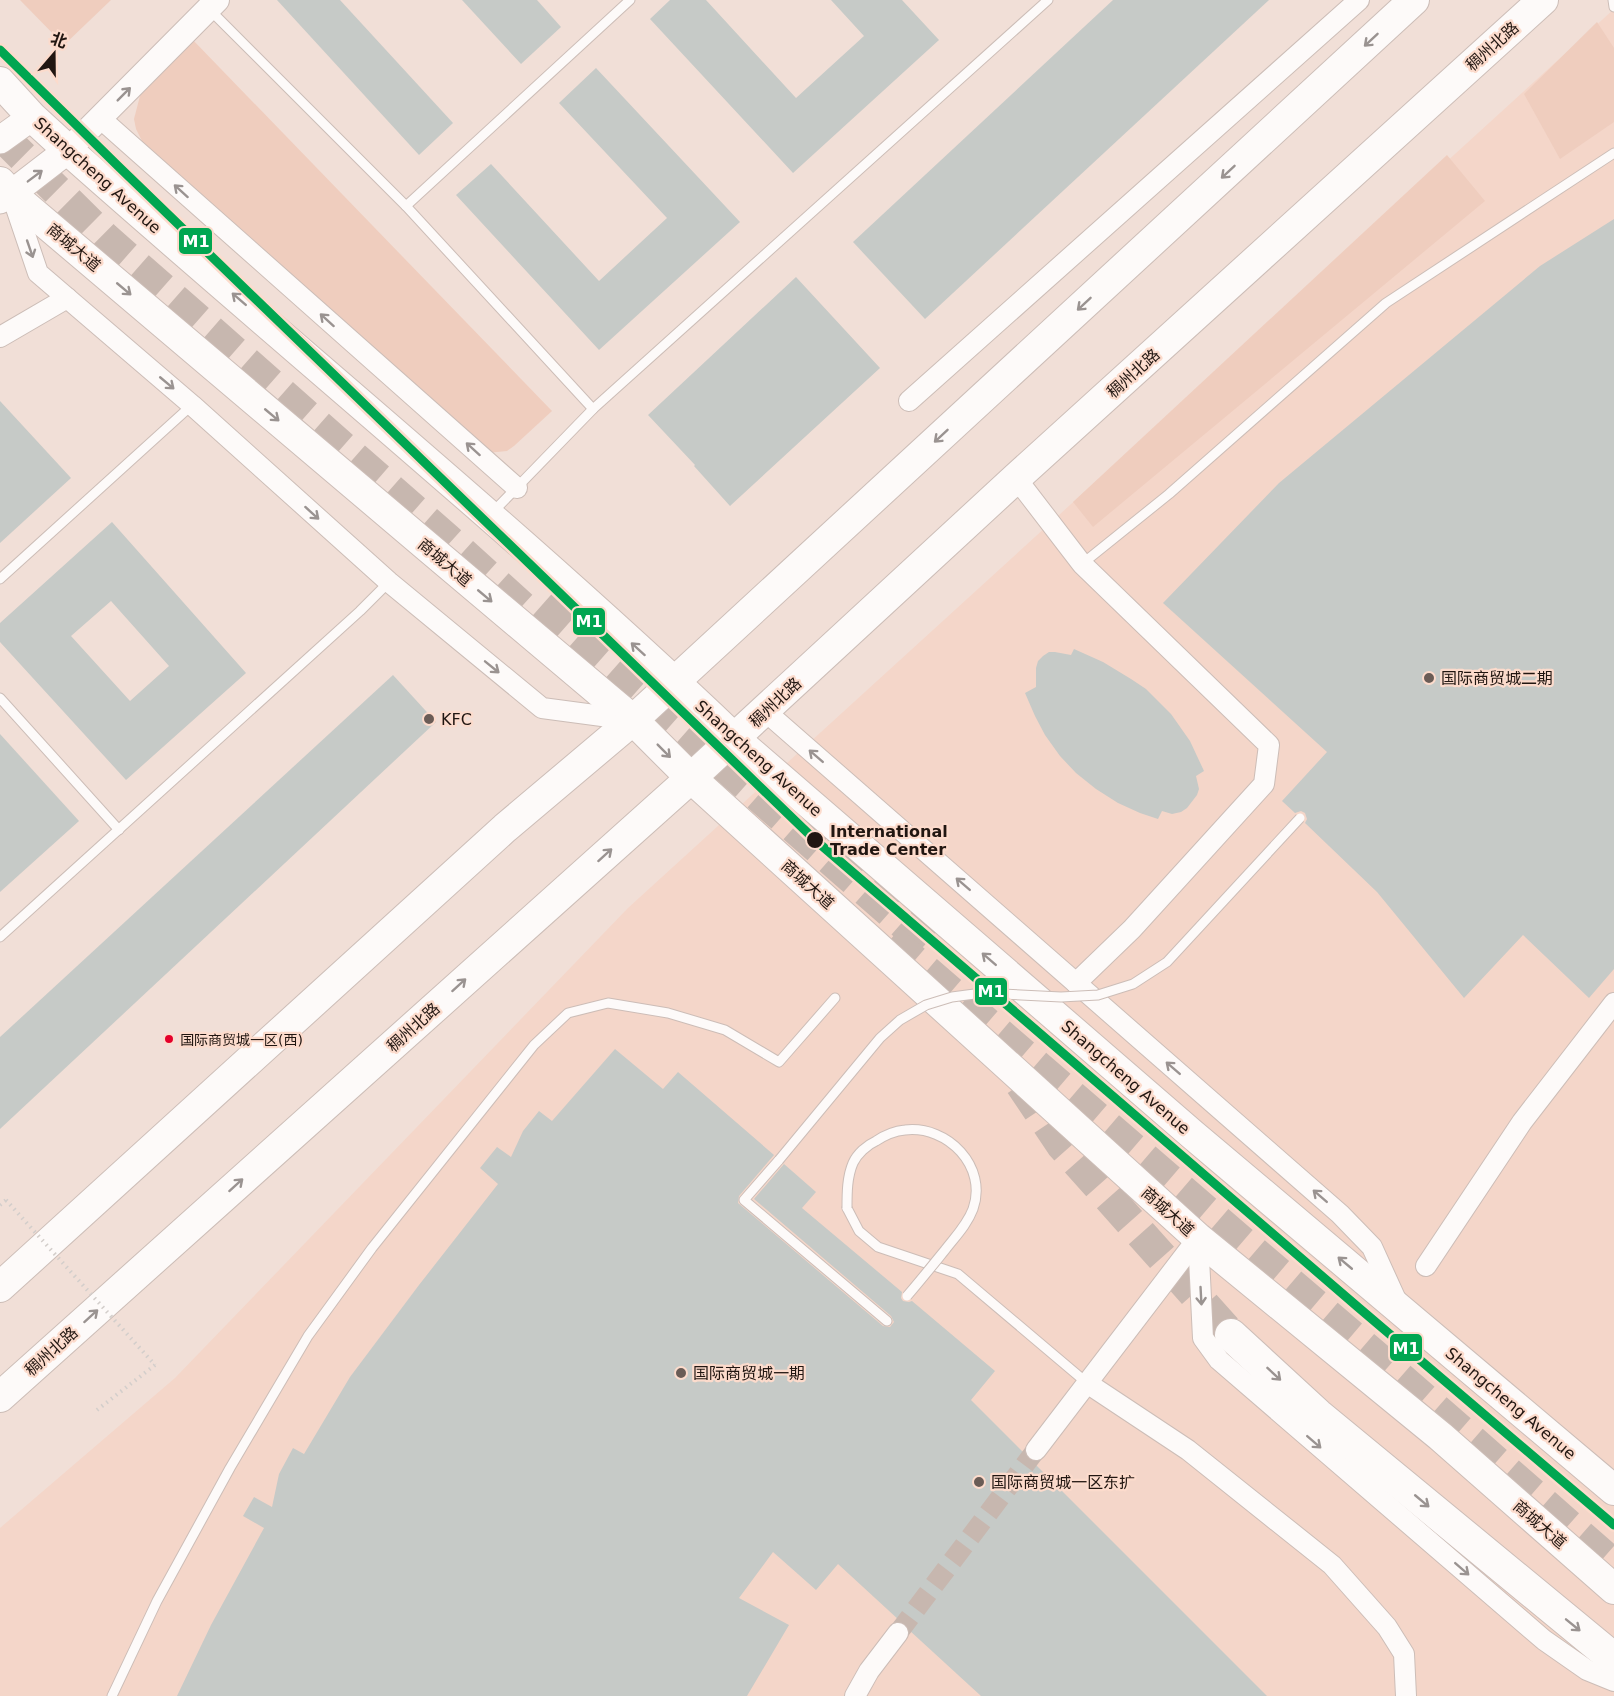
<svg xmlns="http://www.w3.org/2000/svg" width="1614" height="1696" font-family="'DejaVu Sans','Noto Sans SC',sans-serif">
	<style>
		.built { fill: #f4d6c9 }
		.green { fill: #efcdbe }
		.building { fill: #c6cac7; fill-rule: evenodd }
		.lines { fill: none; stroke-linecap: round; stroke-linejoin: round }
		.minor-tunnel { stroke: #c7b7af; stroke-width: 20; stroke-dasharray: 20 10; stroke-linecap: butt }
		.trunk-tunnel { stroke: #c7b7af; stroke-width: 32; stroke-dasharray: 32 16; stroke-linecap: butt }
		.service-casing { stroke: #ccbdb7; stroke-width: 11 }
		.minor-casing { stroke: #ccbdb7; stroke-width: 22 }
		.tertiary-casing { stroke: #ccbdb7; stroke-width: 26 }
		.secondary-casing { stroke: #ccbdb7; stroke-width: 29 }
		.primary-casing { stroke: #ccbdb7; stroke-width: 32 }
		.trunk-casing { stroke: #ccbdb7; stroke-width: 34 }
		.path { stroke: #d3cecb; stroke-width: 4; stroke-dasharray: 1.5 4.5; stroke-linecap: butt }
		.service { stroke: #fdfaf9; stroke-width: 9 }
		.minor { stroke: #fdfaf9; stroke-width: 20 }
		.tertiary { stroke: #fdfaf9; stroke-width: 24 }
		.secondary { stroke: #fdfaf9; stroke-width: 27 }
		.primary { stroke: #fdfaf9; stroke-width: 30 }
		.trunk { stroke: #fdfaf9; stroke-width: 32 }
		.service-bridge-casing { stroke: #ccbdb7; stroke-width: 11; stroke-linecap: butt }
		.path-bridge { stroke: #d3cecb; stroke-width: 4; stroke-dasharray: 1.5 4.5; stroke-linecap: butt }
		.service-bridge { stroke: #fdfaf9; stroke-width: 9 }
		.metro-1-casing { stroke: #fcdbcc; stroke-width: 14 }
		.metro-1 { stroke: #00a651; stroke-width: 9 }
		.oneway { stroke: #9a9391 }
		.poi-dot { fill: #6a5c56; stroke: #fcdbcc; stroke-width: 2 }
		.stop-dot { fill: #211611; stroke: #fcdbcc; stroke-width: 2 }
		.bus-dot { fill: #e4002b; stroke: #fcdbcc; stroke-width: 2 }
		.labels { text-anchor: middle; stroke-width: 4.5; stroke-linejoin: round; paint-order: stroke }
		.bus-label { font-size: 14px; fill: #211611; stroke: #fcdbcc; text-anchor: start }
		.street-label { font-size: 16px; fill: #211611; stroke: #fcdbcc }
		.poi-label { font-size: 16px; fill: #211611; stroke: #fcdbcc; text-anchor: start }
		.stop-label { font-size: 16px; font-weight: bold; fill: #211611; stroke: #fcdbcc; text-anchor: start }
		.line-badge { stroke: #fcdbcc; stroke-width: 2 }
		.badge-label { font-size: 16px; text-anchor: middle; font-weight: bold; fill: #fff }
	</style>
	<rect width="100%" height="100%" fill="#f1dfd7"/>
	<polygon class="built" points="1614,9 1614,1696 0,1696 0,1528 175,1378 628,908"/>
	<g class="green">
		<polygon points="20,0 111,0 64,45"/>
		<polygon points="1597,22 1614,48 1614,122 1560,159 1524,94"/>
		<polygon points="191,38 552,411 514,446 507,451 487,453 144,145 136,129 134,119 141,92"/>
		<polygon points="1447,155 1485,201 1093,527 1073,502"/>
	</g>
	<g class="building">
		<polygon points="277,0 340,0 453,123 419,155"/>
		<polygon points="462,0 537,0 561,27 521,64"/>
		<polygon points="670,0 706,0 796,98 864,36 831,0 902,0 939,40 793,173 650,19"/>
		<polygon points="1113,0 1269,0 925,319 853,242"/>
		<polygon points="596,68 740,222 599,350 456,195 491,164 599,281 667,218 559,103"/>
		<polygon points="1614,219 1614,969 1589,998 1523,935 1464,998 1377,892 1305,823 1307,819 1305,813 1301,811 1295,813 1282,801 1327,752 1163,603 1279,483 1540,266"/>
		<polygon points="796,277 880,368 730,506 694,466 695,465 648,415"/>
		<polygon points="0,401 71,478 0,543"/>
		<path d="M112,522L246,673L126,780L0,642V623ZM111,601L169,666L130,701L71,636Z"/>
		<polygon points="1074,649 1103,662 1131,679 1146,689 1171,714 1190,741 1204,771 1196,776 1199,789 1197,795 1187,808 1181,812 1172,814 1162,811 1158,819 1140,813 1118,803 1096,789 1076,773 1060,756 1045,735 1035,716 1025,693 1036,687 1036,668 1038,661 1043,656 1049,652 1055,652 1071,655"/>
		<polygon points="393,675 436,722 0,1129 0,1037"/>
		<polygon points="0,734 79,821 0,892"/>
		<polygon points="615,1049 663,1089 678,1072 774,1155 739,1196 738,1203 883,1326 890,1327 894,1322 891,1316 754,1199 784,1164 816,1192 802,1208 902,1292 901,1298 903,1301 909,1302 912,1301 995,1371 971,1400 1025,1454 1028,1459 1032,1461 1267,1696 981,1696 909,1630 906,1624 900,1621 838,1564 816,1590 773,1552 739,1598 789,1625 747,1696 177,1696 211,1625 264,1528 243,1516 254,1497 272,1507 279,1474 293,1448 304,1454 350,1377 419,1285 498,1184 480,1168 497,1147 511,1157 523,1131 539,1111 552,1121"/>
	</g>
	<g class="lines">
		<polyline class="minor-tunnel" points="898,1633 1036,1450"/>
		<g class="trunk-tunnel">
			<polyline points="0,134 105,238 447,539 553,635"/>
			<polyline points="542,605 930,947"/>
			<polyline points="890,940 1374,1355 1614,1565"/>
			<polyline points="1021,1084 1062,1145 1231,1335"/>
		</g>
		<g class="service-casing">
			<g id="service">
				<polyline points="1613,0 1614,7"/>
				<polyline points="210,10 406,206 593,409"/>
				<polyline points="406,206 630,0"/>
				<polyline points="492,513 593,409 1048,0"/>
				<polyline points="1082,564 1169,494 1386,303 1614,153"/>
				<polyline points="0,579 192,405"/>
				<polyline points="0,698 119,830"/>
				<polyline points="0,937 360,611 389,582"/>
				<polyline points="779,1160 744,1200 887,1321"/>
				<polyline points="847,1208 859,1231 878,1247 958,1274 1087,1383"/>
				<polyline points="112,1696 157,1601 230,1468 308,1336 372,1248 534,1045 568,1013 608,1003 668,1013 725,1030 779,1062 835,998"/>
			</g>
		</g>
		<g class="minor-casing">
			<g id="minor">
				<polyline points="100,118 517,488"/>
				<polyline points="12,196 38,273 192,405 389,582 542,708 632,720"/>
				<polyline points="0,337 67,298"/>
				<polyline points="909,401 1359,0"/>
				<polyline points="1016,478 1082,564 1269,745 1264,784 1132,929 1076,983"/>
				<polyline points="765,711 1340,1214 1372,1247 1397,1302"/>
				<polyline points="1198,1238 1203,1338 1219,1360 1544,1640 1587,1670 1614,1681"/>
				<polyline points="1426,1266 1522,1122 1614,1003"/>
				<polyline points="1087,1383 1188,1450 1332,1565 1387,1627 1404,1654 1406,1696"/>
				<polyline points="1036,1450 1198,1238"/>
				<polyline points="855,1696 869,1671 898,1633"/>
			</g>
		</g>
		<g class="tertiary-casing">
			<polyline id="tertiary" points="68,150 217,0"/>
		</g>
		<g class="secondary-casing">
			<g id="secondary">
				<polyline points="0,140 32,117"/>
				<polyline points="0,200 11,194 68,150"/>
			</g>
		</g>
		<g class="primary-casing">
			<g id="primary">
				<path d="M0,82L32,117L68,150C290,347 520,534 735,739L1193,1135L1614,1490"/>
				<polyline points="0,182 11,194 429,548 633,720 691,778 1198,1238 1440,1436 1614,1589"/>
				<polyline points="0,1287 505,828 633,720 1414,0"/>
				<polyline points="0,1397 691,778 1016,478 1543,0"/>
			</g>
		</g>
		<g class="trunk-casing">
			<polyline id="trunk" points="1231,1335 1318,1415 1614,1659"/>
		</g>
		<g class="path">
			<polyline points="0,1205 6,1200"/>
			<polyline points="97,1410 155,1365"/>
		</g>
		<use href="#service" class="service"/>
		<use href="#minor" class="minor"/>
		<use href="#tertiary" class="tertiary"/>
		<use href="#secondary" class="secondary"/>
		<use href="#primary" class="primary"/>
		<use href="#trunk" class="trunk"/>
		<g class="service-bridge-casing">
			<g id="service-bridge">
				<polyline points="779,1160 880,1038 900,1020 926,1005 952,997 982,993 1061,997 1098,995 1133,984 1167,962 1300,818"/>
				<path d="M847,1208C847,1193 847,1177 853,1163C857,1154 867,1145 876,1141C885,1135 894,1131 905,1130C948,1125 988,1167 973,1209C967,1225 955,1237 945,1250C932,1266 920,1281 907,1296"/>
			</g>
		</g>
		<polyline class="path-bridge" points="6,1200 155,1365"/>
		<use href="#service-bridge" class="service-bridge"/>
		<g class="metro-1-casing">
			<polyline id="metro-1" points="0,50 118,166 814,839 1359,1308 1614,1525"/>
		</g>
		<use href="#metro-1" class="metro-1"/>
	</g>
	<defs><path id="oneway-shaft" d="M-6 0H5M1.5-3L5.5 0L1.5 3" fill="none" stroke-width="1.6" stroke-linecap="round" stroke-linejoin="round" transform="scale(1.5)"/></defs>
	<g class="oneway">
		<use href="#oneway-shaft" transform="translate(1371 40) rotate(137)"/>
		<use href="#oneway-shaft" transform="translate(124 94) rotate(-45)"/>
		<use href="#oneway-shaft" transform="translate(1228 172) rotate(137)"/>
		<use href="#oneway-shaft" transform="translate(35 176) rotate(-37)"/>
		<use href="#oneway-shaft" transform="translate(181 191) rotate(-138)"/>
		<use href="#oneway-shaft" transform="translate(30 249) rotate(71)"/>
		<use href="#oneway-shaft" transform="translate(124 289) rotate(40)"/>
		<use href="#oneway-shaft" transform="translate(239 299) rotate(-139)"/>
		<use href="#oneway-shaft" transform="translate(1084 304) rotate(137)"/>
		<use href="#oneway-shaft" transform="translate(327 320) rotate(-138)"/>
		<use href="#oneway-shaft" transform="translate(167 383) rotate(40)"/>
		<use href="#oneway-shaft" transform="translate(272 415) rotate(40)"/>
		<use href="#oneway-shaft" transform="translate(941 436) rotate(137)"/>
		<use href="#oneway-shaft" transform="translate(473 449) rotate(-138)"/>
		<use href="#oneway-shaft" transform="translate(312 513) rotate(42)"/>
		<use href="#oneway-shaft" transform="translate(485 596) rotate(40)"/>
		<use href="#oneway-shaft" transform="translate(638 649) rotate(-138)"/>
		<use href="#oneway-shaft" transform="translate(492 667) rotate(39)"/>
		<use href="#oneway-shaft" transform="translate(664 751) rotate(45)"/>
		<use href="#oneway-shaft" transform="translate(816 756) rotate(-139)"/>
		<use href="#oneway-shaft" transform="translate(605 855) rotate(-42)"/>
		<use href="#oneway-shaft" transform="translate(963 884) rotate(-139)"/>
		<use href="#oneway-shaft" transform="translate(989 959) rotate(-139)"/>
		<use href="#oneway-shaft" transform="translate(459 985) rotate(-42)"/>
		<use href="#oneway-shaft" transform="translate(1173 1068) rotate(-139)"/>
		<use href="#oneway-shaft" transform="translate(236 1185) rotate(-42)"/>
		<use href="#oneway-shaft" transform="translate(1320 1196) rotate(-139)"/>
		<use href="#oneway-shaft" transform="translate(1345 1263) rotate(-140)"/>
		<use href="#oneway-shaft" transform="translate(1201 1296) rotate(87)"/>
		<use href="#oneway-shaft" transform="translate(91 1316) rotate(-42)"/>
		<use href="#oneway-shaft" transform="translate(1274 1374) rotate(43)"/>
		<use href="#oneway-shaft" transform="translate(1314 1442) rotate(41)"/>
		<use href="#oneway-shaft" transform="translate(1422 1501) rotate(40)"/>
		<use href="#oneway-shaft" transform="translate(1462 1569) rotate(41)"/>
		<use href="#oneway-shaft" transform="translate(1573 1625) rotate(39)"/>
	</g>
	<g class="poi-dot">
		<circle cx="1429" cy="678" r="6"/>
		<circle cx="429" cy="719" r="6"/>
		<circle cx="681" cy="1373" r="6"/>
		<circle cx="979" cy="1482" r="6"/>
	</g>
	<circle class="stop-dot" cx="815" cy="840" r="9"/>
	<circle class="bus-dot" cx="169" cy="1039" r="5"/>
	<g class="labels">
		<g class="bus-label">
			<text x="180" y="1045">国际商贸城一区(西)</text>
		</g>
		<g class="street-label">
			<text transform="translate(1492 46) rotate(-42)" y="6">稠州北路</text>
			<text transform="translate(98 175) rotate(42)" y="6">Shangcheng Avenue</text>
			<text transform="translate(74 247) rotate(40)" y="6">商城大道</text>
			<text transform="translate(1133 373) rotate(-42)" y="6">稠州北路</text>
			<text transform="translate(445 562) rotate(40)" y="6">商城大道</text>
			<text transform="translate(775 702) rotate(-43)" y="6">稠州北路</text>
			<text transform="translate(759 758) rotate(42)" y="6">Shangcheng Avenue</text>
			<text transform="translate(808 884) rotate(42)" y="6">商城大道</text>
			<text transform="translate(413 1027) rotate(-42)" y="6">稠州北路</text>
			<text transform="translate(1126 1077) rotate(41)" y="6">Shangcheng Avenue</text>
			<text transform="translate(1168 1211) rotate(42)" y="6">商城大道</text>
			<text transform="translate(51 1351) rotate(-42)" y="6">稠州北路</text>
			<text transform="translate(1511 1403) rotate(40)" y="6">Shangcheng Avenue</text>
			<text transform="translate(1540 1524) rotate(41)" y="6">商城大道</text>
		</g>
		<g class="poi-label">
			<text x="1441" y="684">国际商贸城二期</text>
			<text x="441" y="725">KFC</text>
			<text x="693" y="1379">国际商贸城一期</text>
			<text x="991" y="1488">国际商贸城一区东扩</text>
		</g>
		<g class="stop-label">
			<text x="830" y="837">International<tspan x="830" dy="18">Trade Center</tspan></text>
		</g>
	</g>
	<g class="line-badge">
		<rect x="178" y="227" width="35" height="28" rx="6" fill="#00a651"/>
		<rect x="572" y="607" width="34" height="29" rx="6" fill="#00a651"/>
		<rect x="974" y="977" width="34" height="29" rx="6" fill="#00a651"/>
		<rect x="1389" y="1333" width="34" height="29" rx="6" fill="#00a651"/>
	</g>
	<g class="badge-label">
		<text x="196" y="247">M1</text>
		<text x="589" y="627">M1</text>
		<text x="991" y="997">M1</text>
		<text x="1406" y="1354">M1</text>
	</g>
	<g transform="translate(54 54) rotate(20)" stroke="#fcdbcc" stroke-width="4.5" paint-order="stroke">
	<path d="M0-4.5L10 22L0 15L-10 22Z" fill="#211611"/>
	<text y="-9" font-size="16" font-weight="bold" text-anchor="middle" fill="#211611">北</text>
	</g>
</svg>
